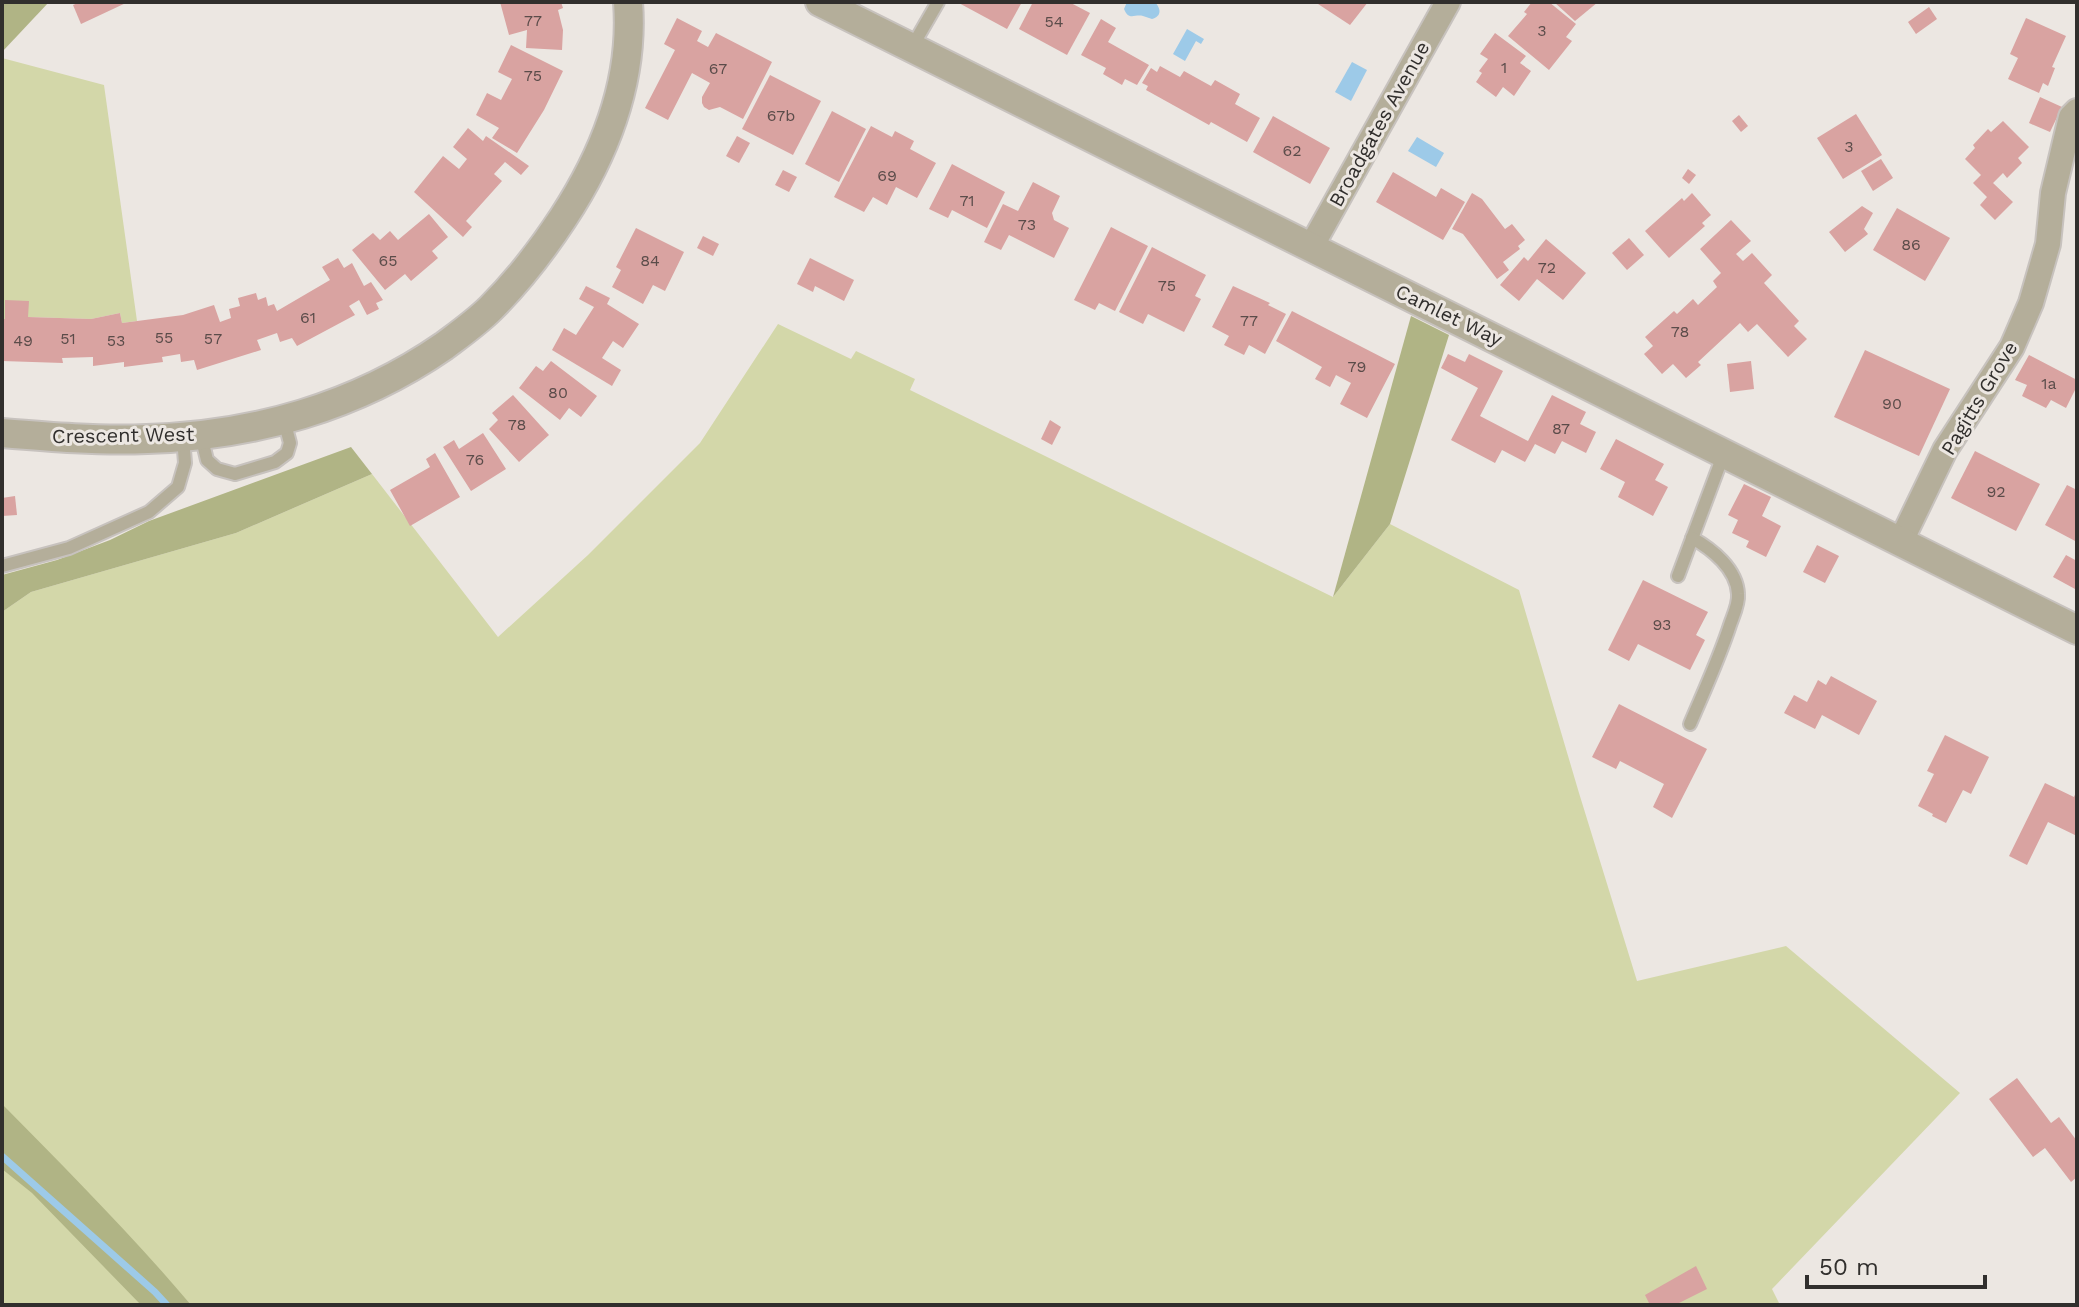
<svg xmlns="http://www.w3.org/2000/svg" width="2079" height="1307" font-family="'Work Sans',sans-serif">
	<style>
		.green { fill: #d3d7a9 }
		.forest { fill: #b0b485 }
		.water { fill: #9dcae8 }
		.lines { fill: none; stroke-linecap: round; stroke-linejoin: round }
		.stream { stroke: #9dcae8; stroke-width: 7 }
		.building { fill: #d9a3a1 }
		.service-casing { stroke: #c7c2be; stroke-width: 16 }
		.minor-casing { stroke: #c7c2be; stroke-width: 28 }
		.tertiary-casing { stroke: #c7c2be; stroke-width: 32 }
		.service { stroke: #b4ae9a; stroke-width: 12 }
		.minor { stroke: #b4ae9a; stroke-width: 24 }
		.tertiary { stroke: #b4ae9a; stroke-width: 28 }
		.labels { text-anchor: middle; stroke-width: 6; stroke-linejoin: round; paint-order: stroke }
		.number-label { font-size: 16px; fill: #5b4c4a }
		.street-label { font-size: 20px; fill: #312f2d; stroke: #ece7e2 }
	</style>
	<rect width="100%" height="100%" fill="#ece7e2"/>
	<g class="green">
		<polygon points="2,58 104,85 137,321 122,323 120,313 91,319 28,317 5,301 5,319 2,319"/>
		<polygon points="778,324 851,359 856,351 915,379 910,390 1333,597 1390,524 1519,590 1579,793 1637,981 1786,946 1960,1093 1772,1289 1780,1305 2,1305 2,612 31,592 236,533 372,474 498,637 588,555 700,443"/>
	</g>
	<g class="forest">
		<polygon points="2,2 49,2 2,52"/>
		<polygon points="1411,316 1449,335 1390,524 1333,597"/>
		<polygon points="351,447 372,474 236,533 31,592 2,612 2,575 57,560 110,540 149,521"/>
		<path d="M2,1104C67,1170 132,1235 191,1305H141L32,1193L2,1169Z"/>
	</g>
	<g class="water">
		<path d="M1127,2H1155C1161,9 1162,16 1152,19C1149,18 1146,17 1143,16C1134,14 1129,21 1124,9Z"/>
		<polygon points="1187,29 1204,39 1201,44 1196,41 1185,61 1173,54"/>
		<polygon points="1352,62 1367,70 1351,101 1335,92"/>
		<polygon points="1417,137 1444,153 1436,167 1408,151"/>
	</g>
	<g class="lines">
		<polyline class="stream" points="2,1156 155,1292 167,1305"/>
	</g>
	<g class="building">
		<polygon points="80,2 128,2 81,24 73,5"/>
		<polygon points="500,2 561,2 563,8 558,10 563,30 562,50 526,48 527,30 509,35"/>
		<polygon points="957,2 1022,2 1007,29"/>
		<polygon points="1033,2 1069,2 1090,13 1067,55 1019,29"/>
		<polygon points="1315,2 1368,2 1350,25"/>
		<polygon points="1532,2 1549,2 1576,24 1566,37 1572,41 1549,70 1508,36 1527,14 1524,12"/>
		<polygon points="1554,2 1598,2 1575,21"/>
		<polygon points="1929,7 1937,19 1916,34 1908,22"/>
		<polygon points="677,18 702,31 697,41 708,47 716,33 772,62 743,119 720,107 709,110 704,107 702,103 702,97 710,83 692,73 668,120 645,108 675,50 664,44"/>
		<polygon points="2026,18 2066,36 2052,67 2055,68 2048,86 2043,83 2039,93 2008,79 2018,58 2010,54"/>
		<polygon points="1101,19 1116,28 1108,42 1149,65 1137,85 1125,79 1122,85 1103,74 1106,68 1081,55"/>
		<polygon points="1495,33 1526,56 1520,63 1531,71 1514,96 1503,87 1496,97 1476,82 1482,73 1479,71 1488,59 1480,54"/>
		<polygon points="511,45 563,71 544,110 517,153 492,138 499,128 476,115 487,93 501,100 512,79 498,72"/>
		<polygon points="1160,66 1180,77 1184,71 1211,86 1215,80 1240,94 1235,104 1260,118 1247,142 1211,122 1209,125 1146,90 1148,86 1142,83 1151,68 1157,72"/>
		<polygon points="770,75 821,101 793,155 742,129"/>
		<polygon points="2040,97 2062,107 2050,132 2029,123"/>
		<polygon points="832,111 866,129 839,182 805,164"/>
		<polygon points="1856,114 1882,155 1843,179 1817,138"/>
		<polygon points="1739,115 1748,126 1741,132 1732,121"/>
		<polygon points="1273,116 1330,148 1310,184 1253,152"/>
		<polygon points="2003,121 2029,147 2018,158 2022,163 2007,178 2003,173 1993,183 2013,202 1995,220 1980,205 1987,197 1973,183 1981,175 1965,159 1975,148 1973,145 1988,129 1991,132"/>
		<polygon points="871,126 892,137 895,131 914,141 910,149 936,163 917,198 896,187 887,205 873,197 864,212 834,197"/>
		<polygon points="468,128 483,141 486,136 529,166 521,175 505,162 494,174 502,181 466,221 472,227 463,237 414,192 443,156 459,169 467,159 453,147"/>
		<polygon points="737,136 750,143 739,163 726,156"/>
		<polygon points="1881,159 1893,178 1873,191 1861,171"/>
		<polygon points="952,164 1005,192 987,228 952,210 948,218 929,209"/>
		<polygon points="1688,169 1696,175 1689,184 1682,178"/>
		<polygon points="783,170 797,177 789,192 775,185"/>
		<polygon points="1393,172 1436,197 1441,188 1465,202 1443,240 1376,202"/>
		<polygon points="1033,182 1060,196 1052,213 1054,220 1069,228 1054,258 1009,235 1001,250 984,242 1003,204 1018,211"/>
		<polygon points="1472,193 1482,199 1505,229 1512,224 1525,240 1518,246 1520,249 1503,262 1509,270 1497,279 1463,234 1452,229"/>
		<polygon points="1692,193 1711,215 1702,223 1705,226 1669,258 1645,231 1682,198 1684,201"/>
		<polygon points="1862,206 1873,213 1864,229 1868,234 1845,252 1829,232"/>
		<polygon points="1897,208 1950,238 1925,281 1873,250"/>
		<polygon points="429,214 448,237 432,251 438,258 411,281 405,274 385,290 352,250 373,233 380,240 390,231 398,240"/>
		<polygon points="1731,220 1751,241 1736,254 1743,261 1752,253 1772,275 1764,283 1799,321 1794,326 1807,339 1788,357 1757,324 1748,332 1740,323 1698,362 1701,365 1686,378 1673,364 1662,374 1644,354 1653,346 1645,337 1674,311 1677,314 1693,299 1698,305 1717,287 1713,281 1721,273 1700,249"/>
		<polygon points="1111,227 1148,246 1115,311 1099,303 1095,310 1074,300"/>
		<polygon points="636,228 684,252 665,291 653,285 643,304 612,287 621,270 616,267"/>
		<polygon points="703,236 719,244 713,256 697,248"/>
		<polygon points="1629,238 1644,255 1627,270 1612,253"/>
		<polygon points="1546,239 1586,273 1563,300 1537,279 1519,301 1500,285 1524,257 1528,261"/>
		<polygon points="1152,247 1206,275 1195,296 1201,299 1184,332 1148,314 1143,324 1119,312"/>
		<polygon points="338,258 344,268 352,263 364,286 371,282 383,300 376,303 379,309 367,315 359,300 349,306 355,315 297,346 292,338 280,342 277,333 257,340 261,350 197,370 194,360 181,362 180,354 162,357 163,362 124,367 124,362 93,366 93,357 62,358 63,363 2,361 2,319 5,319 5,300 29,301 28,317 91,319 120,313 122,323 183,315 214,305 220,322 231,318 229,309 240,306 238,298 256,293 258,300 266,297 268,306 274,304 277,311 330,280 322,267"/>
		<polygon points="810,258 854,280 844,301 815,286 813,292 797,284"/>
		<polygon points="586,286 610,298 607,304 639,324 623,348 613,341 602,358 621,370 612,386 552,350 564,328 576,335 594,307 579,299"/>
		<polygon points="1233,286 1270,303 1268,305 1286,314 1265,354 1249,345 1244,355 1224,345 1229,336 1212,327"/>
		<polygon points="1292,311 1395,364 1367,418 1340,404 1351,383 1336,375 1330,387 1315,379 1322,367 1276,341"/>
		<polygon points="1865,350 1950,389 1919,456 1834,417"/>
		<polygon points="1448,354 1465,362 1469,354 1503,371 1480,416 1528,441 1552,395 1586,412 1580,424 1596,432 1586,453 1562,441 1555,454 1535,444 1525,462 1502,450 1495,463 1451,440 1478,388 1441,368"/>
		<polygon points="2029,355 2077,380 2077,386 2066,408 2051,400 2046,408 2022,396 2027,385 2015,380"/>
		<polygon points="551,361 597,396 581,417 569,408 560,420 519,388 536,366 543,371"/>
		<polygon points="1751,361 1754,389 1730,392 1727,364"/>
		<polygon points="513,395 549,435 519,462 489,429 498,420 492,413"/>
		<polygon points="1050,420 1061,427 1052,445 1041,439"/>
		<polygon points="483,433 506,469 471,491 443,447 454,440 459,449"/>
		<polygon points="1616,439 1664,464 1655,480 1668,487 1653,516 1618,497 1625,482 1600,469"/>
		<polygon points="1975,451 2040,484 2016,531 1951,498"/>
		<polygon points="435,453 460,497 410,526 390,490 430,467 426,459"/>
		<polygon points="1744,484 1771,497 1762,516 1781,526 1766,557 1746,547 1749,541 1732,533 1738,520 1728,515"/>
		<polygon points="2067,485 2077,490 2077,542 2045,525"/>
		<polygon points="15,496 17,515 2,516 2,498"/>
		<polygon points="1817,545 1839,556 1825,583 1803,572"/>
		<polygon points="2066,555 2077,561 2077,585 2075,589 2053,577"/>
		<polygon points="1643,580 1708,612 1696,635 1705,640 1690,670 1638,644 1629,661 1608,650"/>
		<polygon points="1831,676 1877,701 1859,735 1822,715 1815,729 1784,713 1794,695 1807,702 1818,680 1826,685"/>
		<polygon points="1619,704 1707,749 1672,818 1653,807 1664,784 1620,761 1616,769 1592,757"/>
		<polygon points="1945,735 1989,757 1971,794 1963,790 1946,823 1932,816 1933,814 1918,806 1934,774 1927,771"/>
		<polygon points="2045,783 2074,797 2077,790 2077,836 2048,822 2027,865 2009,856"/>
		<polygon points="2017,1078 2051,1123 2059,1117 2077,1141 2077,1177 2071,1182 2045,1148 2033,1157 1989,1099"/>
		<polygon points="1696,1266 1707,1289 1675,1305 1650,1305 1645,1295"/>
	</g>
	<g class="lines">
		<g class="service-casing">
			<g id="service">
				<polyline points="912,47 938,2"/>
				<polyline points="201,435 207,460 217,469 235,474 275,462 287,453 290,443 284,420"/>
				<polyline points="2,566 69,548 149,512 178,487 185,463 183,437"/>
				<polyline points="1678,576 1724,453"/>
				<path d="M1690,724C1704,691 1719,659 1730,625C1733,616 1739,604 1738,594C1737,569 1712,549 1692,538"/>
			</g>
		</g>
		<g class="minor-casing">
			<g id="minor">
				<polyline points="1311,247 1448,2"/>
				<polyline points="1901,541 1945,450 2012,347 2031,303 2048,244 2053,193 2071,117 2077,111"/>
			</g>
		</g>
		<g class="tertiary-casing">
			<g id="tertiary">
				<polyline points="820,2 2077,630"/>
				<path d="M2,433C50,437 99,441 147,439C253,436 356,407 444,346C460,334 477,322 491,308C518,281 542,250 563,218C605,154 634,80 628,2"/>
			</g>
		</g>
		<use href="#service" class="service"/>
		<use href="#minor" class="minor"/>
		<use href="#tertiary" class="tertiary"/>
	</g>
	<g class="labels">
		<g class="number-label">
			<text x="533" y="26">77</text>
			<text x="1054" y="27">54</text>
			<text x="1542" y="36">3</text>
			<text x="1504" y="73">1</text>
			<text x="718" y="74">67</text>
			<text x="533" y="81">75</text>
			<text x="781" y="121">67b</text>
			<text x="1849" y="152">3</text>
			<text x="1292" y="156">62</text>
			<text x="887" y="181">69</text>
			<text x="967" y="206">71</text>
			<text x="1027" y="230">73</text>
			<text x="1911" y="250">86</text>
			<text x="388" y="266">65</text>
			<text x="650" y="266">84</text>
			<text x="1547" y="273">72</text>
			<text x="1167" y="291">75</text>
			<text x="308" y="323">61</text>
			<text x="1249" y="326">77</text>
			<text x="1680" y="337">78</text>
			<text x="164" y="343">55</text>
			<text x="68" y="344">51</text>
			<text x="213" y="344">57</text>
			<text x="23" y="346">49</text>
			<text x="116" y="346">53</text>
			<text x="1357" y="372">79</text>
			<text x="2049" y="389">1a</text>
			<text x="558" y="398">80</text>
			<text x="1892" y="409">90</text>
			<text x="517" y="430">78</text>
			<text x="1561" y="434">87</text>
			<text x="475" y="465">76</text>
			<text x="1996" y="497">92</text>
			<text x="1662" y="630">93</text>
		</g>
		<g class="street-label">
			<text transform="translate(1379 124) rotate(-61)" y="7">Broadgates Avenue</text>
			<text transform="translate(1449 315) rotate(26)" y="7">Camlet Way</text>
			<text transform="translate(1979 398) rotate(-59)" y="7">Pagitts Grove</text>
			<text transform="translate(123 435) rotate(-1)" y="7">Crescent West</text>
		</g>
	</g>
	<rect width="2079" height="1307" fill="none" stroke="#312f2d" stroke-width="8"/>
	<path d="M1807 1275v12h178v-12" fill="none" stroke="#312f2d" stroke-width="4"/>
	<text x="1819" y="1275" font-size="24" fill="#312f2d" stroke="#ece7e2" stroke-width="6" paint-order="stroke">50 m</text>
</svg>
